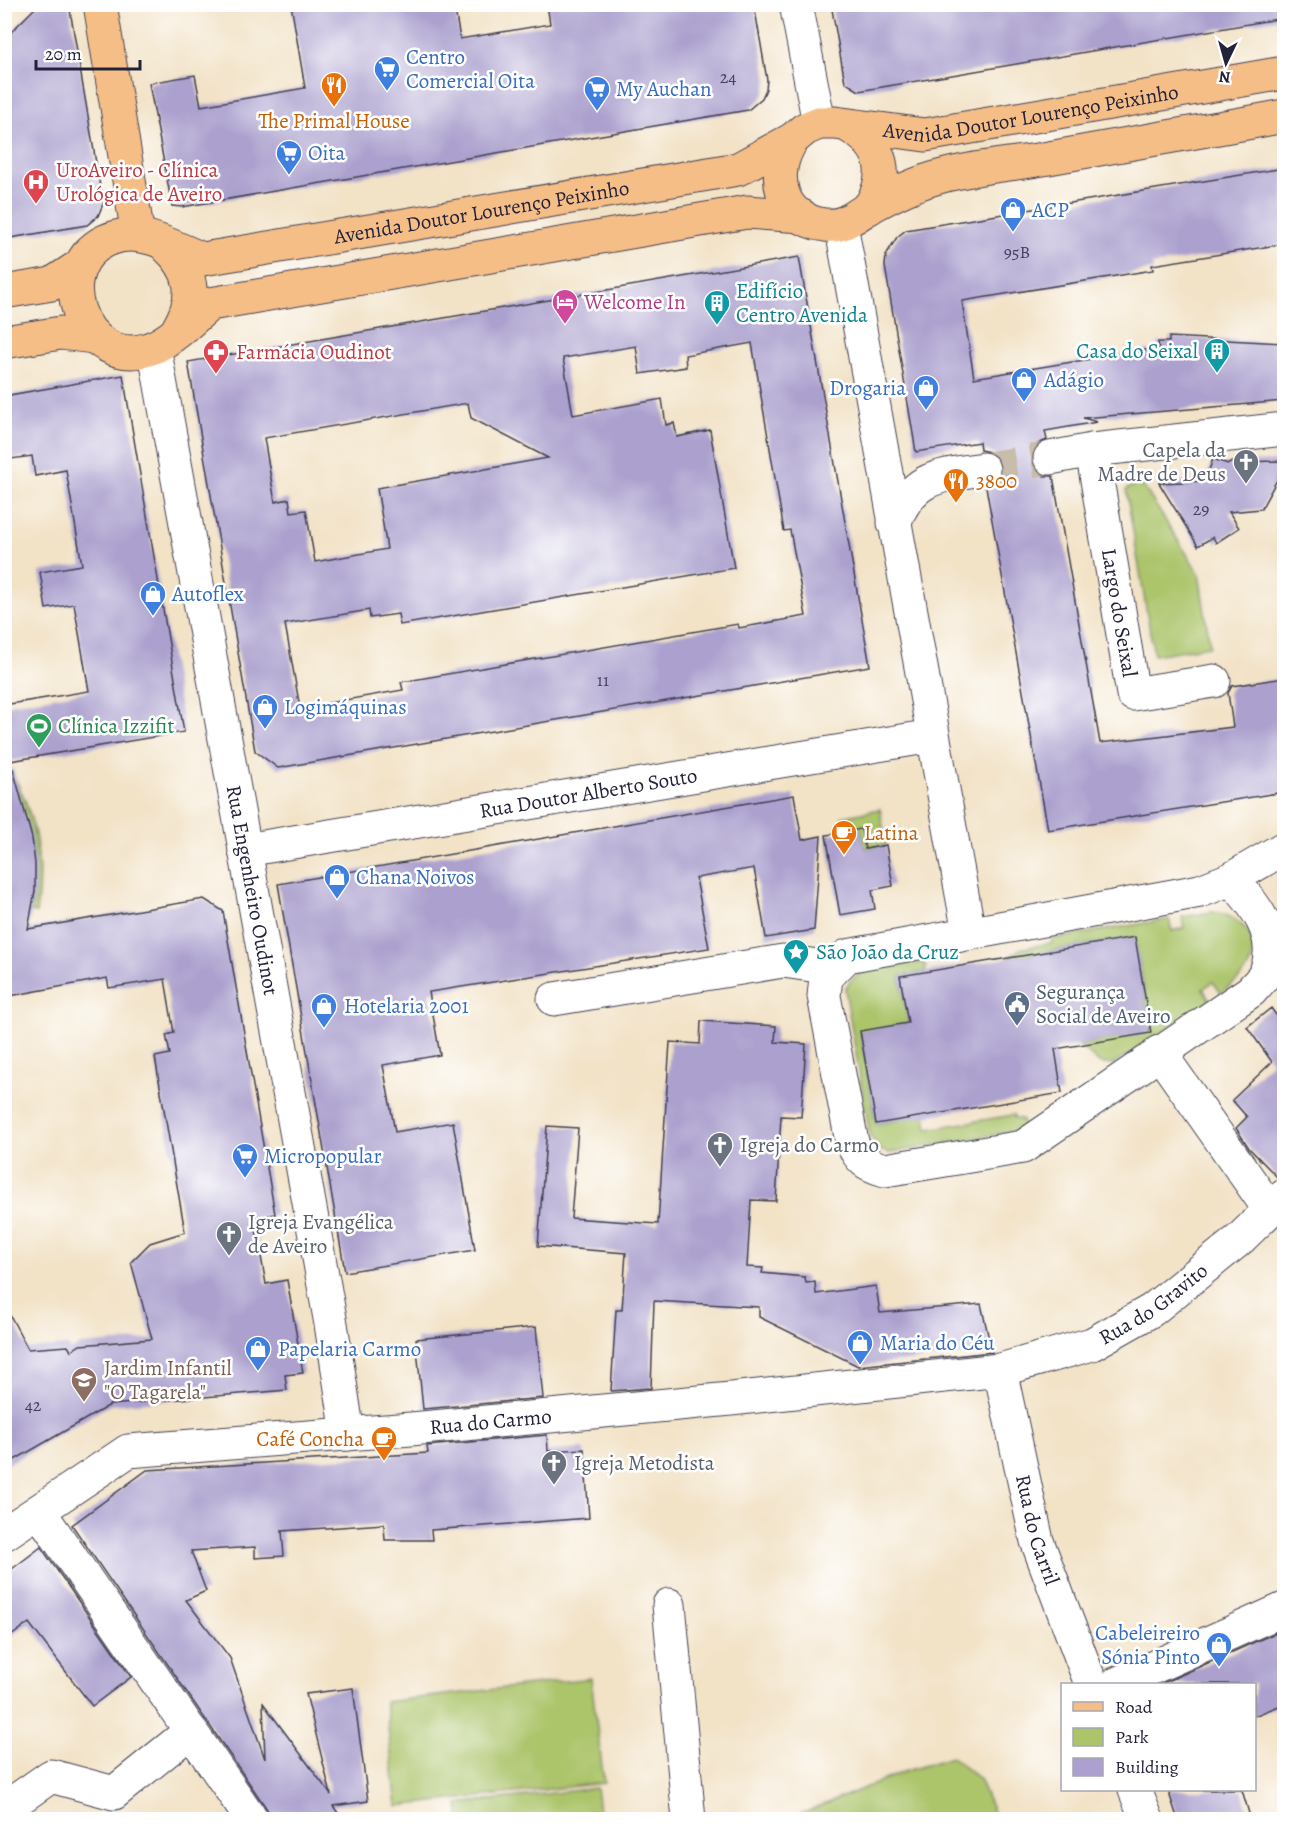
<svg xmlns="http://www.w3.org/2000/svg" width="1289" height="1824" font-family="Alegreya,serif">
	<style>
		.green { fill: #acc46a; stroke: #677352; stroke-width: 1.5 }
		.building { fill: #aba0ce; fill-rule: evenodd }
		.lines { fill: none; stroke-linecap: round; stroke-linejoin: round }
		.minor-tunnel { stroke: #c8bcaa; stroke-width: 33; stroke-dasharray: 33 16; stroke-linecap: butt }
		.minor-casing { stroke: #413f50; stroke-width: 35 }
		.major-casing { stroke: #413f50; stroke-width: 35 }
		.minor { stroke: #fff; stroke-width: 33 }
		.major { stroke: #f6be87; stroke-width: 33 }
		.labels { text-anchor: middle; stroke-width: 5; stroke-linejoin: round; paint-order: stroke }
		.number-label { font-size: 18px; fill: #444260 }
		.shop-label { font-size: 21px; fill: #366cbe; stroke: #fff; text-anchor: start }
		.street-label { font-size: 21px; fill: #22223b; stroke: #fff }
		.food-label { font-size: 21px; fill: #c56008; stroke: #fff; text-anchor: start }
		.health-label { font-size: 21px; fill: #be3a42; stroke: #fff; text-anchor: start }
		.culture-label { font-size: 21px; fill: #0d838f; stroke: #fff; text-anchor: start }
		.hotel-label { font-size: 21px; fill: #b23c85; stroke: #fff; text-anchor: start }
		.worship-label { font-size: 21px; fill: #5b616d; stroke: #fff; text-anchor: start }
		.leisure-label { font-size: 21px; fill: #27864d; stroke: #fff; text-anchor: start }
		.service-label { font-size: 21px; fill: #4e5e75; stroke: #fff; text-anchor: start }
		.education-label { font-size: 21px; fill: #785e54; stroke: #fff; text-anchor: start }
	</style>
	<rect width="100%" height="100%" fill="#fff"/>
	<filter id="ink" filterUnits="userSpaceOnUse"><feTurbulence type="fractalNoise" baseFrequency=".0167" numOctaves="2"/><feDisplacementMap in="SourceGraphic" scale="12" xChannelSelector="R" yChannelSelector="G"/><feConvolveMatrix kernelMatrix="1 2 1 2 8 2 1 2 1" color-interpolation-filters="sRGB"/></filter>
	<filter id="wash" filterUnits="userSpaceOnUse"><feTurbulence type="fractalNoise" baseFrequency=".008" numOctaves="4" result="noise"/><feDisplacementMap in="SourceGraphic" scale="24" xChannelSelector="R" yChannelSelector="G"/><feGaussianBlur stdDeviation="1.35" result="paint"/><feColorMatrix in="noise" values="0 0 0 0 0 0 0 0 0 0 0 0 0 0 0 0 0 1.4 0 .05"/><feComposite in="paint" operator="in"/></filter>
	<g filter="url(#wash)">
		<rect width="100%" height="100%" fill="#f2e2c6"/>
		<g class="green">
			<polygon points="1140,481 1199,573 1210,646 1154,655 1126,490"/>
			<path d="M8,766C36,812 44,860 36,913L31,912C40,861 31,814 5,771Z"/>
			<polygon points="880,809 886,845 865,849 861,829 845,832 842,817"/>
			<path d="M1212,912C1239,914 1264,939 1248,968C1243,978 1230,985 1221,993L1213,982L1203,989L1210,1000L1112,1065L1099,1063L1079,1045L1151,1032L1135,937L1008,958L1020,949L1052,943V939L1169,919L1172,931L1184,928L1182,917Z"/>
			<path d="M923,962L926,967L925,972L900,976L908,1023L860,1032L876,1124L926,1115L928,1129L1014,1115V1118L1021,1119L1024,1126L1021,1130L889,1153L880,1150L870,1136L845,989C858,963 898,966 923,962Z"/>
			<polygon points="591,1678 604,1783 397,1806 385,1702"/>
			<polygon points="952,1757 979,1779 996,1819 789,1819 906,1771"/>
			<polygon points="596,1788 600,1819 460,1819 458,1804"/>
		</g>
		<g id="blocks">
			<g class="building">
				<polygon points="39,4 69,4 103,204 98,216 87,225 4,239 4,39"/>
				<polygon points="291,4 454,4 460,39 550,24 547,4 754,4 767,80 766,89 762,98 748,110 182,207 172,206 149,83 195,75 201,106 305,88"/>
				<polygon points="831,4 1277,4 1278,19 859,91 845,82"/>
				<polygon points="1284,168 1284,244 1152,265 1153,270 962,301 974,378 1146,350 1159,350 1158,342 1169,342 1169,337 1284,343 1284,401 1083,418 1097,422 1045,431 1047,440 1037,444 1033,451 1032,461 1036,471 1044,476 1053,476 1100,743 1233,727 1228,693 1232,686 1284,678 1284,792 1048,830 986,487 995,483 1000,476 1001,466 997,457 990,452 980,450 979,442 916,452 885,266 886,255 897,237 906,230"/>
				<path d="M799,257L870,666L278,768L255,751L188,362ZM752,343L784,531L790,530L806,616L739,628L738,624L401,682L403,690L300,708L285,624L369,610L370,618L398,614L400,625L734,568L710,430L677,437L674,423L666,425L662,399L573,415L563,358L636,346L640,374L686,367L685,355ZM468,403L471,418L548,458L377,488L387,549L315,562L306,510L291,512L289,499L275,502L264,438Z"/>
				<polygon points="123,375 184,732 4,762 4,705 89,691 74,604 46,609 40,572 82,565 66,470 35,476 32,456 4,460 4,396"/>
				<polygon points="1213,459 1228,464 1233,462 1284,461 1284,467 1261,509 1229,512 1239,528 1216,543 1213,537 1198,546 1159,483 1205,481"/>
				<polygon points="13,769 32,838 35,864 35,891 28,929 204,899 223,911 275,1214 254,1218 266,1284 287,1280 303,1373 285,1375 287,1390 110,1405 4,1466 4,1304 28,1349 68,1346 71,1351 80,1345 152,1339 131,1262 150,1243 185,1232 155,1057 170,1054 166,1035 174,1033 165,979 109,988 107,978 4,997 4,770"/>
				<polygon points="794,795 802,840 821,836 814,930 766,938 754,868 696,878 709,948 429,992 440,1055 383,1065 395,1132 453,1122 475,1250 345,1272 278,884"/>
				<polygon points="861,829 865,849 886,845 893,886 872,890 875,909 840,915 826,835"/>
				<polygon points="1135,937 1151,1033 1055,1049 1062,1093 876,1124 860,1031 908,1023 900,976"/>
				<polygon points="1271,1008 1284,1026 1284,1178 1278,1178 1249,1148 1236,1128 1247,1117 1232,1100 1272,1062 1247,1027"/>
				<polygon points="701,1021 776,1026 775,1042 806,1044 801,1117 781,1116 776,1201 751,1200 747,1267 763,1268 762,1273 805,1277 806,1283 815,1282 816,1294 876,1286 880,1313 981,1304 992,1352 858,1366 759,1317 759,1307 654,1301 651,1388 611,1391 616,1310 622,1310 626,1253 538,1246 547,1126 578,1128 571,1218 658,1224 670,1042 700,1044"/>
				<polygon points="536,1327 543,1398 423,1409 416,1339"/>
				<polygon points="547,1435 548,1451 584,1449 589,1518 431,1530 432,1540 385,1540 384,1524 282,1531 284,1556 255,1558 255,1547 191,1551 206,1591 186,1600 230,1658 265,1759 263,1703 331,1795 306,1694 353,1688 368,1801 333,1806 343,1820 271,1820 267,1809 72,1525 147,1470 428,1453 427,1446"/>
				<polygon points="41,1547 131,1677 92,1706 29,1623 4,1641 4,1575"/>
				<polygon points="1284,1629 1284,1704 1254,1716 1254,1684 1161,1684"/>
				<polygon points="1168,1790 1242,1790 1251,1820 1178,1820"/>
			</g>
		</g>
	</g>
	<g filter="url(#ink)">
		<use href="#blocks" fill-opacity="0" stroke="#413f50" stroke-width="1.5"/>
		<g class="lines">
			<polyline class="minor-tunnel" points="983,469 1050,458"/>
			<g class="minor-casing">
				<g id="minor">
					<polyline points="796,4 819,123"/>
					<polyline points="841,224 969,933"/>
					<path id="s1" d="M154,347L331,1324L348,1434"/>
					<path id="s2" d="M1092,450L1133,694L1214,681"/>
					<polyline points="1050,458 1092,450 1284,429"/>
					<path d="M894,523C913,476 938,476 983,469"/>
					<path id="s3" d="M245,850L932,736"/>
					<path d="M1231,879C1254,903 1281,936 1266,972C1263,979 1256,985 1251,991L1023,1147L885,1170C867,1165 859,1160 852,1142L824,996L826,977L847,956L1200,891L1231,879L1284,848"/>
					<polyline points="554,999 783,961 832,968"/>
					<polyline points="1159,1052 1270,1210"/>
					<path id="s4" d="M1000,1370L1037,1541L1091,1684"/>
					<polyline points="39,1511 252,1820"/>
					<path id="s5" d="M4,1534L128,1451L411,1429L731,1399L1000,1370L1092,1344L1152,1310L1240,1239L1284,1196"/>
					<polyline points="669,1605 689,1820"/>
					<polyline points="1116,1684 1284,1609"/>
					<polyline points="1135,1790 1147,1820"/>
					<polyline points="4,1809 51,1776 114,1793 191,1731"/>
				</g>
			</g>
			<g class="major-casing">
				<g id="major">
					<polyline points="100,4 138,235"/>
					<path d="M850,127C884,147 890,175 869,208"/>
					<path d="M793,139C769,173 779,219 825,225C844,227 855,216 870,207C888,197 912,185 932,179C966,168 1008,165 1043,159C1124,145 1204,131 1284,116"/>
					<path id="s6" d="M802,216L747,212L210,304C193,318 175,337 156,346C81,380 38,255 120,236C146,230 178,250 203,259L738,169L793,139L805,129L819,123H835L925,135L1284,73"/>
					<path d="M166,246C194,272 197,296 178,329"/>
					<polyline points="4,292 52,284 81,265"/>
					<polyline points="4,342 61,333 94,337"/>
				</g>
			</g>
			<use href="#minor" class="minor"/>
			<use href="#major" class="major"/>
		</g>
	</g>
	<defs>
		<g id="supermarket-pin" transform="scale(1.35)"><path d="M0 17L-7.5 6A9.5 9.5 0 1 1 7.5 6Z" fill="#3f7fe0" stroke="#fff"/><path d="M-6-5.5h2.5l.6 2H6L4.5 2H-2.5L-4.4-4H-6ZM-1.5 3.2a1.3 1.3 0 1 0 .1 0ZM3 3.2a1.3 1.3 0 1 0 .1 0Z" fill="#fff"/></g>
		<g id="restaurant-pin" transform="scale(1.35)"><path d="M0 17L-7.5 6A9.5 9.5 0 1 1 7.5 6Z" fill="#e8710a" stroke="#fff"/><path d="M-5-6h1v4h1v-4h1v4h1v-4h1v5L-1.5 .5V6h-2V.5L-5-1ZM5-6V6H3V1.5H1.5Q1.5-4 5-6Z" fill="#fff"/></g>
		<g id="hospital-pin" transform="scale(1.35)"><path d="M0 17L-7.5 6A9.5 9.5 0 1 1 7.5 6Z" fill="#e0444e" stroke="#fff"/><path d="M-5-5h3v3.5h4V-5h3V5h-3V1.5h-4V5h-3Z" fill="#fff"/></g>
		<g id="shop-pin" transform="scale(1.35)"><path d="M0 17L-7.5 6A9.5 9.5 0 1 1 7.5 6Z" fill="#3f7fe0" stroke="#fff"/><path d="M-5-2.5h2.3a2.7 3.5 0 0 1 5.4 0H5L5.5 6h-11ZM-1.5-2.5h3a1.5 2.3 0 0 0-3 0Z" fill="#fff"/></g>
		<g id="hotel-pin" transform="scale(1.35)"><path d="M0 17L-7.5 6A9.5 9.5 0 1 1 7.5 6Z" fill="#d1479c" stroke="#fff"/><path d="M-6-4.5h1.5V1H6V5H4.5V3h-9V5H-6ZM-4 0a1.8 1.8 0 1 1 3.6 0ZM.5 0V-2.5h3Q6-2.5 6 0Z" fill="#fff"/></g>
		<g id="building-pin" transform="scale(1.35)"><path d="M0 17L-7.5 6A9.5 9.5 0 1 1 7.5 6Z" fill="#0f9aa8" stroke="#fff"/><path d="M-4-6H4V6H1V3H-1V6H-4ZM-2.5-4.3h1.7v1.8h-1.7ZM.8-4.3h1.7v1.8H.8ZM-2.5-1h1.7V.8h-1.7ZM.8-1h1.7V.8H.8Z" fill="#fff"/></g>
		<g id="pharmacy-pin" transform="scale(1.35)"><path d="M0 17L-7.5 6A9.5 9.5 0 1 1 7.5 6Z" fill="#e0444e" stroke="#fff"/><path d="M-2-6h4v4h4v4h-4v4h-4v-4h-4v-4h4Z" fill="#fff"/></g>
		<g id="church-pin" transform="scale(1.35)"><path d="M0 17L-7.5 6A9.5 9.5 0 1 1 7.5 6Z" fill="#6b7280" stroke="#fff"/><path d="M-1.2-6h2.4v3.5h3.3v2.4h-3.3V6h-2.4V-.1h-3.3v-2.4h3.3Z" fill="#fff"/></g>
		<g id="stadium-pin" transform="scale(1.35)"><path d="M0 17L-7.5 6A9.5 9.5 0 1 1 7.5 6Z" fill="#2e9e5b" stroke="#fff"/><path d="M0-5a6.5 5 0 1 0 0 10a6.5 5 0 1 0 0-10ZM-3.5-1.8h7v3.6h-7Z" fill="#fff"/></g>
		<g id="cafe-pin" transform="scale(1.35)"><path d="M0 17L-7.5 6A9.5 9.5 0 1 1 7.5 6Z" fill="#e8710a" stroke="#fff"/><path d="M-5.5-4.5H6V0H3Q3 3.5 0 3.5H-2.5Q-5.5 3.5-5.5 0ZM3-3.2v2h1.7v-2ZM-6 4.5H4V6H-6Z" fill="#fff"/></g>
		<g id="sight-pin" transform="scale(1.35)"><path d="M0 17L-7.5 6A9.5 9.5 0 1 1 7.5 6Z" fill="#0f9aa8" stroke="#fff"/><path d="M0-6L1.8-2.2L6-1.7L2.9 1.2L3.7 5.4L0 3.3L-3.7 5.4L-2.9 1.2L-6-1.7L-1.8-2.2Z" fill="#fff"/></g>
		<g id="civic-pin" transform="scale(1.35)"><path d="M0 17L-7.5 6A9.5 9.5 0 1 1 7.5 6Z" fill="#5c6f8a" stroke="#fff"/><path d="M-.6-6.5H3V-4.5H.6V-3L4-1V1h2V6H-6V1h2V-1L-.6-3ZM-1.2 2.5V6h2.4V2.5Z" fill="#fff"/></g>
		<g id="school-pin" transform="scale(1.35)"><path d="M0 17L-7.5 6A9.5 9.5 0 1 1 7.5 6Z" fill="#8d6e63" stroke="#fff"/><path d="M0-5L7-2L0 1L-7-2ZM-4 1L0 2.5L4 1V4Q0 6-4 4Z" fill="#fff"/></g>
	</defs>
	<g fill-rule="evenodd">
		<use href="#supermarket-pin" x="387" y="69"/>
		<use href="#restaurant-pin" x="334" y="85"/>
		<use href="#supermarket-pin" x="597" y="89"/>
		<use href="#supermarket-pin" x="289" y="153"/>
		<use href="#hospital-pin" x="36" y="182"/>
		<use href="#shop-pin" x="1013" y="210"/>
		<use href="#hotel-pin" x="565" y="302"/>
		<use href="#building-pin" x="717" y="303"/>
		<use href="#building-pin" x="1217" y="351"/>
		<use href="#pharmacy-pin" x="216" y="352"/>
		<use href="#shop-pin" x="1024" y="380"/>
		<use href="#shop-pin" x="926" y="388"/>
		<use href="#church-pin" x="1246" y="462"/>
		<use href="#restaurant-pin" x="956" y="481"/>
		<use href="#shop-pin" x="153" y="594"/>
		<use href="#shop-pin" x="265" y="707"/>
		<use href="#stadium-pin" x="39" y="726"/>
		<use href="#cafe-pin" x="844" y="833"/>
		<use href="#shop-pin" x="337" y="877"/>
		<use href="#sight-pin" x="796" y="952"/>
		<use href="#civic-pin" x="1017" y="1004"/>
		<use href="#shop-pin" x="324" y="1006"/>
		<use href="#church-pin" x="720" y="1145"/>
		<use href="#supermarket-pin" x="245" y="1156"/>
		<use href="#church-pin" x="229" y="1234"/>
		<use href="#shop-pin" x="860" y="1343"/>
		<use href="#shop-pin" x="258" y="1349"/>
		<use href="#school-pin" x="84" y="1380"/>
		<use href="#cafe-pin" x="384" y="1439"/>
		<use href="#church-pin" x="554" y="1463"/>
		<use href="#shop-pin" x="1219" y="1645"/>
	</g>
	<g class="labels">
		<g class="number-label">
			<text x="728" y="83">24</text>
			<text x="1017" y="258">95B</text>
			<text x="1201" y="515">29</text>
			<text x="603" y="686">11</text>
			<text x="33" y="1411">42</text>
		</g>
		<g class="shop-label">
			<text x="406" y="64">Centro<tspan x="406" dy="24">Comercial Oita</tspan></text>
			<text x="616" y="96">My Auchan</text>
			<text x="308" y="160">Oita</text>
			<text x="1032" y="217">ACP</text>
			<text x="1044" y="387">Adágio</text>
			<text x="906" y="395" text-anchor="end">Drogaria</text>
			<text x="172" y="601">Autoflex</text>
			<text x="284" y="714">Logimáquinas</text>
			<text x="356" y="884">Chana Noivos</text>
			<text x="344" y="1013">Hotelaria 2001</text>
			<text x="264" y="1163">Micropopular</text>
			<text x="880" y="1350">Maria do Céu</text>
			<text x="278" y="1356">Papelaria Carmo</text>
			<text x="1200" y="1640" text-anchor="end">Cabeleireiro<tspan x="1200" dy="24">Sónia Pinto</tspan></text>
		</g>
		<g class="street-label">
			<text dy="7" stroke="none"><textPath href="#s6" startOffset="1800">Avenida Doutor Lourenço Peixinho</textPath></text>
			<text dy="7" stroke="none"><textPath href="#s6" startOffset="1232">Avenida Doutor Lourenço Peixinho</textPath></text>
			<text dy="7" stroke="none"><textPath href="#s2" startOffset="165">Largo do Seixal</textPath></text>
			<text dy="7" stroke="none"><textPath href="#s3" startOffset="348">Rua Doutor Alberto Souto</textPath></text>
			<text dy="7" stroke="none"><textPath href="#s1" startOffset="552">Rua Engenheiro Oudinot</textPath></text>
			<text dy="7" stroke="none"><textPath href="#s5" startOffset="1194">Rua do Gravito</textPath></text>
			<text dy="7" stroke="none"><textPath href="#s5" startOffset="513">Rua do Carmo</textPath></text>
			<text dy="7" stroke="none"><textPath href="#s4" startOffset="164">Rua do Carril</textPath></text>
		</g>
		<g class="food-label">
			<text x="334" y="128" text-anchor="middle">The Primal House</text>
			<text x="976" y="488">3800</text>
			<text x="864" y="840">Latina</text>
			<text x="364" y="1446" text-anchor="end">Café Concha</text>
		</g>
		<g class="health-label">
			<text x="56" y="177">UroAveiro - Clínica<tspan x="56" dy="24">Urológica de Aveiro</tspan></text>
			<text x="236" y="359">Farmácia Oudinot</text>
		</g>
		<g class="culture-label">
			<text x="736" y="298">Edifício<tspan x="736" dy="24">Centro Avenida</tspan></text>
			<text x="1198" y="358" text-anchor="end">Casa do Seixal</text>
			<text x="816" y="959">São João da Cruz</text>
		</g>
		<g class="hotel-label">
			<text x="584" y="309">Welcome In</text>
		</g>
		<g class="worship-label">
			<text x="1226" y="457" text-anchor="end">Capela da<tspan x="1226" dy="24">Madre de Deus</tspan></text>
			<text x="740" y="1152">Igreja do Carmo</text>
			<text x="248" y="1229">Igreja Evangélica<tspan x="248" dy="24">de Aveiro</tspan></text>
			<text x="574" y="1470">Igreja Metodista</text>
		</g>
		<g class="leisure-label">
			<text x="58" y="733">Clínica Izzifit</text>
		</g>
		<g class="service-label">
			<text x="1036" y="999">Segurança<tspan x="1036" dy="24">Social de Aveiro</tspan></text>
		</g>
		<g class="education-label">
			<text x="104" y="1375">Jardim Infantil<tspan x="104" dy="24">"O Tagarela"</tspan></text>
		</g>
	</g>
	<rect width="1289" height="1824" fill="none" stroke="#fff" stroke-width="24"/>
	<rect x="1061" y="1683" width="195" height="108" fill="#ffffff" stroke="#a7a7b1" stroke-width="1.5"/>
	<rect x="1073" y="1702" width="30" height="9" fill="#f6be87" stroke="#a7a7b1" stroke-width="1.5"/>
	<text x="1115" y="1713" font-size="18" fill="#22223b">Road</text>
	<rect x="1073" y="1728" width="30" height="18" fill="#acc46a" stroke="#a7a7b1" stroke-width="1.5"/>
	<text x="1115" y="1743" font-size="18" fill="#22223b">Park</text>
	<rect x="1073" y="1758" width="30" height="18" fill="#aba0ce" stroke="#a7a7b1" stroke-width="1.5"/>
	<text x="1115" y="1773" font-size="18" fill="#22223b">Building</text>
	<g transform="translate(1226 63) rotate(185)" stroke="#ffffff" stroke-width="4.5" paint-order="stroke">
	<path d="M0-4.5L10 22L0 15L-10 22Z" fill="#22223b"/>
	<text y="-9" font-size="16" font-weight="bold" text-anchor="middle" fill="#22223b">N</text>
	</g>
	<path d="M36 60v9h104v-9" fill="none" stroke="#22223b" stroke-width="3"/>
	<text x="45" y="60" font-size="18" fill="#22223b" stroke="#ffffff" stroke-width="4.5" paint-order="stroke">20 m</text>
</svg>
